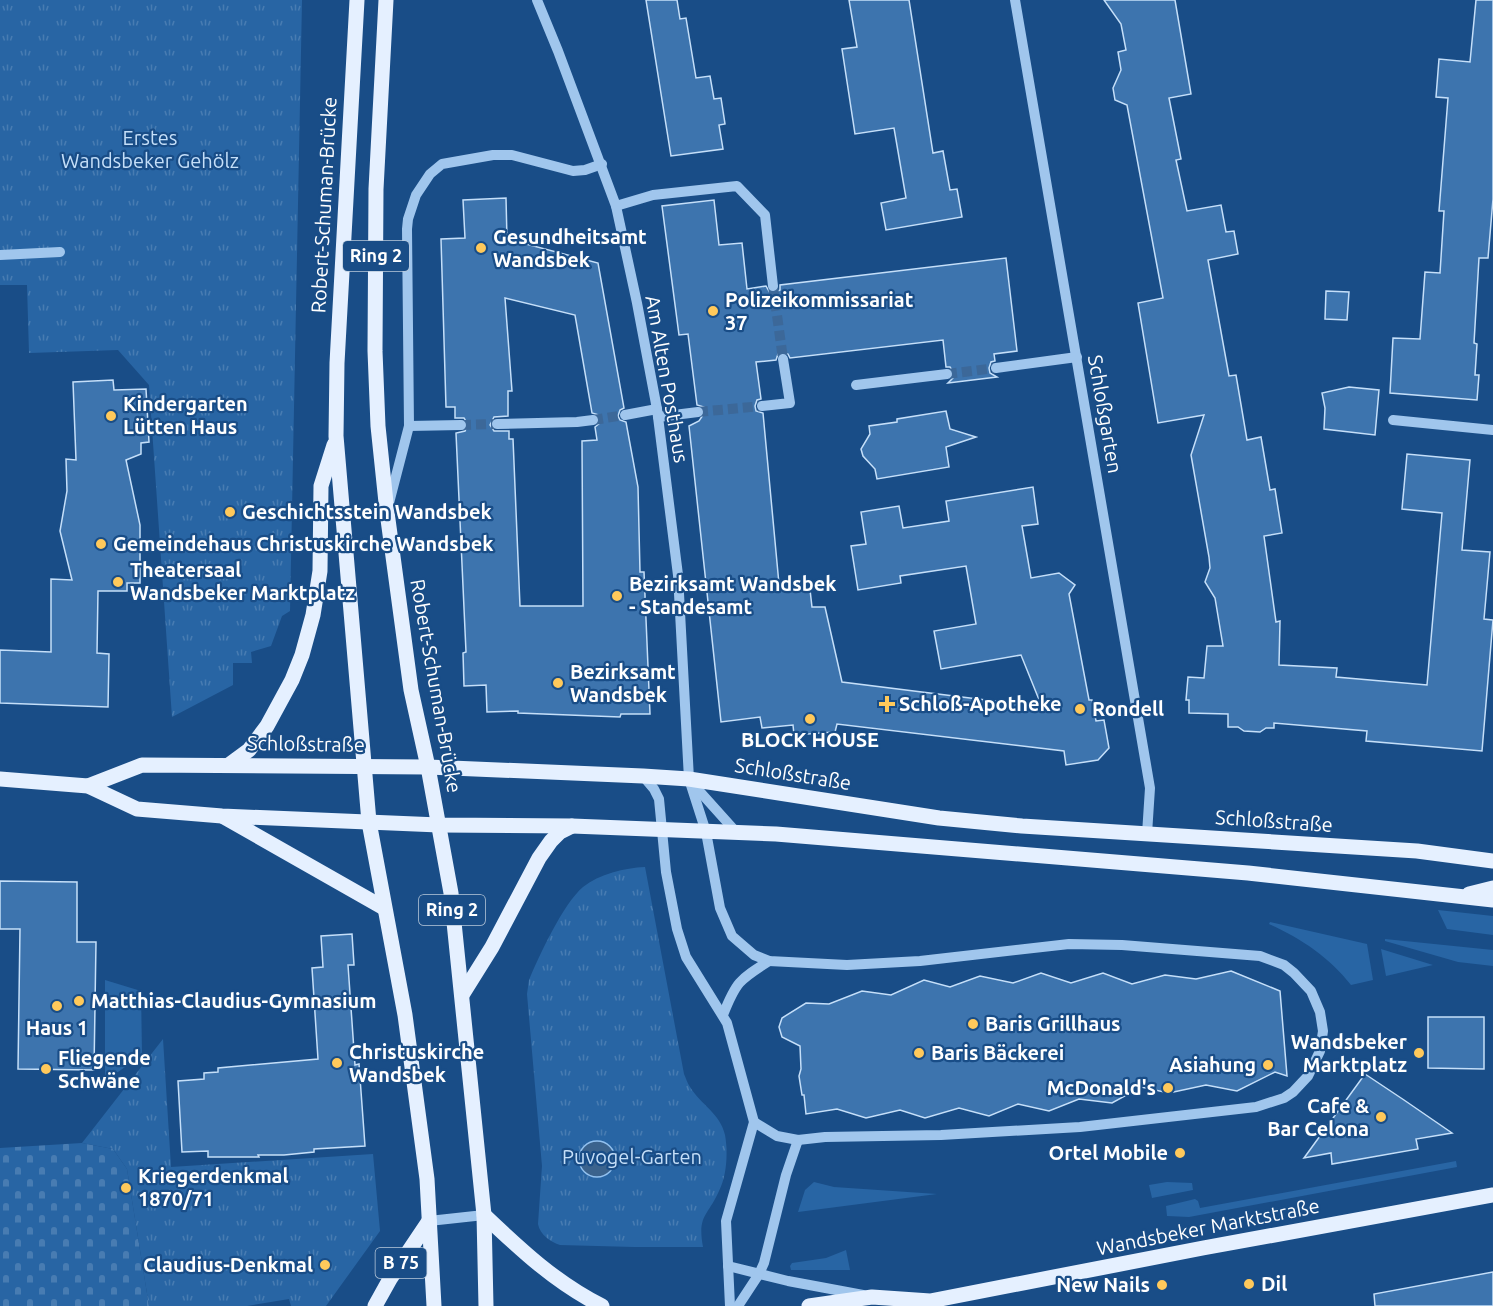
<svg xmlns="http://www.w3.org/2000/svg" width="1493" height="1306" font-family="Ubuntu,sans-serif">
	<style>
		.green { fill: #2865a4 }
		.cemetery { fill: url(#cemetery-stones) }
		.park { fill: url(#park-tufts) }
		.water { fill: #3b638d; stroke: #92c1ef; stroke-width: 1.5 }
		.building { fill: #3d74ae; stroke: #c5dff9; stroke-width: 1.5; fill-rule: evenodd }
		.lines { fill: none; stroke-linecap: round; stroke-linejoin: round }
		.minor-tunnel { stroke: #3c6899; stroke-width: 10; stroke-dasharray: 10 5; stroke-linecap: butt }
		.minor { stroke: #a0c6ed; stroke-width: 10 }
		.major { stroke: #e5f0ff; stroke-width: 15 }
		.poi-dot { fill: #ffc95b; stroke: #194d87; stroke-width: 2 }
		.labels { text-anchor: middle; stroke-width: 4.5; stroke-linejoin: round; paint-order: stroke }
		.shield { fill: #194d87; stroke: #bacadb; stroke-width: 1.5 }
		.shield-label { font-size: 18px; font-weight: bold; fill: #fff }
		.park-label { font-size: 20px; fill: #c5dff9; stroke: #194d87 }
		.street-label { font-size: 20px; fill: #fff; stroke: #194d87 }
		.poi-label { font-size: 20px; font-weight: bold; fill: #fff; stroke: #194d87; text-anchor: start }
	</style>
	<defs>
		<pattern id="cemetery-stones" width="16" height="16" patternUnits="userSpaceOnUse" patternTransform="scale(1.5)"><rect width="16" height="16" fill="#2865a4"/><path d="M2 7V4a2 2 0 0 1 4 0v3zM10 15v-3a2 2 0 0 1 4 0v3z" fill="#487cb2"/></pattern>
		<pattern id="park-tufts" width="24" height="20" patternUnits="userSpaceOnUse" patternTransform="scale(1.5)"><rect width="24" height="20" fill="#2865a4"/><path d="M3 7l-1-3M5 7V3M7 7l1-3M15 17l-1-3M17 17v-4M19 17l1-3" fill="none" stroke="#487cb2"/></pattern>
	</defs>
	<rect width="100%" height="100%" fill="#194d87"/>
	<g class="green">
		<polygon points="1438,910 1493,916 1493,935 1447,929"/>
		<path d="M1270,922L1367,944L1373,980L1351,985C1329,957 1302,939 1269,924Z"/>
		<polygon points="1385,939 1493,950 1493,966 1458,962 1385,941"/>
		<polygon points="1381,949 1433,965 1386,976"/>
		<polygon points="105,980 141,991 142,1055 118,1072 105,1076"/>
		<polygon points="1456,1161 1457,1167 1189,1217 1167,1216 1166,1206 1195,1199 1198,1201 1200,1208"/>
		<polygon points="814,1182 834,1187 937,1194 798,1212 805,1190"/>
		<polygon points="1167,1182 1192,1183 1193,1190 1152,1198 1149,1185"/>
		<polygon points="846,1250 850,1270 791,1270 790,1266 792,1263 826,1258"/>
	</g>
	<polygon class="cemetery" points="82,1143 113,1149 127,1169 149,1306 0,1306 0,1148"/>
	<g class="park">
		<polygon points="0,0 302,0 290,611 282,616 271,646 251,652 252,663 233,663 233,685 172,717 149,385 118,350 29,353 27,285 0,285"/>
		<path d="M645,867L684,1074C686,1078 687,1083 690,1087C701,1105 720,1113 725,1135C728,1152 727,1175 719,1191C708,1216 697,1215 703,1247H635L560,1245C551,1242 540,1235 538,1224L542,1166L527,994L529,980C539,956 563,904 583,887C599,874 625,868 645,867Z"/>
		<polygon points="163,1039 171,1167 373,1154 380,1231 326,1306 291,1306 289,1299 247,1306 149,1306 127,1169 113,1149 82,1143"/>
	</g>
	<circle class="water" cx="597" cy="1159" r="18"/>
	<g class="building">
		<polygon points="646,0 677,0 680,19 686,18 696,78 710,76 714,99 721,98 725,124 719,125 723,149 671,156"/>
		<polygon points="849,0 909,0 933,153 943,151 950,190 957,189 962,217 886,230 881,203 906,198 894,128 855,134 842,49 857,47"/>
		<polygon points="1104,0 1175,0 1191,94 1169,98 1181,159 1176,160 1187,211 1221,205 1226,232 1234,231 1238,254 1208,260 1229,376 1236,375 1247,440 1261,437 1270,490 1275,489 1282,533 1264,536 1276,622 1280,621 1279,665 1337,668 1336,677 1427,685 1442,513 1402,509 1407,454 1470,460 1462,550 1490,552 1484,619 1493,620 1482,751 1366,741 1367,731 1274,723 1274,728 1266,728 1260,732 1244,731 1238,727 1228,727 1228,714 1189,713 1189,700 1186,700 1188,677 1204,678 1207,646 1223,646 1215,598 1205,582 1210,568 1209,557 1191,455 1204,415 1158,423 1138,303 1163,298 1127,105 1115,100 1113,88 1121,70 1118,52 1126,50 1121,24"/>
		<polygon points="1476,0 1493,0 1493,199 1488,258 1479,258 1474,343 1477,344 1475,375 1479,375 1477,400 1390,393 1393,338 1420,339 1425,272 1440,273 1444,211 1439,211 1448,98 1436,97 1439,59 1470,62"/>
		<path d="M506,198L507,239L598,263L624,408L620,410L618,416L620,420L626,422L638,487L640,572H644L650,714H621L620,717L518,713V711L487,712L486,685L464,686L463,653L466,652L456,433L465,431L468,424L464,418H455V407H446L441,239L465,238L463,200ZM505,298L575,315L592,413L599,415L600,420V423L595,427L597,440L582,441L583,606H520L513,439H509V431H494L490,425L494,417L508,416V391H512Z"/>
		<polygon points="714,200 719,245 742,243 747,289 766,286 770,293 774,293 780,290 780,285 1006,258 1017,351 994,354 995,361 991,362 989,368 990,373 997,377 948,383 954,377 954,373 950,367 946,367 943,340 790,358 788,354 782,352 778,354 776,360 756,362 761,399 757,400 755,406 756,411 763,413 779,584 809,581 812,607 825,607 842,682 1042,707 1021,655 941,669 934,631 976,624 966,566 900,576 901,583 858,590 851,546 866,544 861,512 899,506 903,528 949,521 946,501 1033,487 1038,524 1022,526 1031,578 1059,573 1075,585 1069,594 1089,700 1092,700 1096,721 1104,720 1109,748 1098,760 1066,765 1064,751 837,724 835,732 794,735 793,725 762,728 760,717 721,722 689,426 699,421 705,412 704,407 697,405 688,334 679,335 662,206"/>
		<polygon points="1326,291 1349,292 1347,320 1325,319"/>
		<polygon points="113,380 114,390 146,389 149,442 141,443 141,454 126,460 140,525 140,583 127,583 127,591 98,591 97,653 109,654 108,707 0,703 0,650 51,652 51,579 72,580 60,531 67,491 66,459 76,460 73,382"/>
		<polygon points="1349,387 1379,390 1375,435 1324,429 1325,408 1322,393"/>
		<polygon points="946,411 950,429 976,437 946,447 949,467 877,479 875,469 863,456 861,449 870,434 869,426 897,422 897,419"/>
		<polygon points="0,881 77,882 77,942 96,942 94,1070 18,1069 20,929 0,929"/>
		<polygon points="352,934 354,965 348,965 355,1065 359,1064 365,1146 314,1149 314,1152 284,1155 258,1155 259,1157 208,1157 208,1151 182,1152 178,1081 204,1079 204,1073 218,1072 218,1068 318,1059 312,968 323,967 321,936"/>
		<polygon points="1231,971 1280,991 1287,1076 1275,1072 1237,1091 1206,1085 1169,1093 1141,1087 1112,1103 1079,1099 1049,1111 1018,1104 989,1116 959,1108 925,1118 900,1110 866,1118 837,1109 806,1114 804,1095 802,1095 799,1076 801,1069 800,1046 782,1037 779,1027 782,1018 806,1003 829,1004 862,991 891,995 924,980 950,987 980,976 1013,983 1041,973 1071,983 1103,973 1132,984 1165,975 1196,979"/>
		<polygon points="1428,1017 1484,1017 1484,1069 1428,1068"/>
		<polygon points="1365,1074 1404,1100 1452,1133 1416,1139 1418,1149 1332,1164 1331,1153 1304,1158"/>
		<polygon points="1493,1272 1493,1306 1375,1306 1374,1294"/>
	</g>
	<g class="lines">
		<g class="minor-tunnel">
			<polyline points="773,286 783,359"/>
			<polyline points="947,374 996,368"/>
			<polyline points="698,412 762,406"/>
			<polyline points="593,420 625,415"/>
			<polyline points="461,425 497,424"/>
		</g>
		<g class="minor">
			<polyline points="537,0 558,51 616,206 637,303 657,409 678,575 689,779 706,832 720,908 732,936 754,955 769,961 847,965 920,961 1069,944 1122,945 1260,956 1284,965 1294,973 1311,991 1320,1012 1323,1031 1320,1051 1308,1076 1293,1092 1284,1098 1256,1107 1080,1127 941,1135 825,1137 798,1140 777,1136 754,1122"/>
			<polyline points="1015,0 1150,788 1147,834"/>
			<polyline points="616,206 653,195 737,186 765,215 773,286"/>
			<polyline points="0,255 60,252"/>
			<polyline points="996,368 1077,357"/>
			<polyline points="856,385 947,374"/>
			<polyline points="762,406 790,403 783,359"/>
			<polyline points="625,415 657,409"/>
			<polyline points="658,417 698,412"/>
			<polyline points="1393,420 1493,430"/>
			<polyline points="497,424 577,422 593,420"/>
			<polyline points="409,426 461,425"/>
			<polyline points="389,503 409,426 407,229 408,219 416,195 430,174 442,164 493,155 512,155 573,171 585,170 602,164"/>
			<polyline points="643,776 654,789 659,799 666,872 677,929 686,957 727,1023 754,1122 726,1221 730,1306"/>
			<polyline points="693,784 737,833"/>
			<path d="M723,1015C736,982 739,980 769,961"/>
			<polyline points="429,1221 484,1215"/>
			<polyline points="728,1266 788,1281 863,1295"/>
			<polyline points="738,1306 759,1274 764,1263 786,1175 798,1140"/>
		</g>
		<g class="major">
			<polyline points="357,0 337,363 336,436 369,822 405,1015 427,1179 434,1306"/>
			<polyline points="386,0 376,189 375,351 378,426 387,512 411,690 428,767 451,893 484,1215 486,1306"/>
			<polyline points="230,764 249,750 267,726 292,680 302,655 313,615 320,571 321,486 334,445"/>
			<polyline points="0,779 88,786 137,809 222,816 439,825 572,826 776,834 1248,873 1493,900"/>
			<polyline points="88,786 142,765 428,767 643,776 689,779 939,818 1022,826 1417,851 1493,861"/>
			<polyline points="224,817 384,908"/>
			<polyline points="1469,894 1493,888"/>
			<polyline points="462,995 492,947 539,858 551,841 560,832 572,826"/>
			<path d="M484,1215C521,1250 556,1283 602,1306"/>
			<polyline points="375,1306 390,1279 429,1221"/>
			<polyline points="809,1306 872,1297 930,1301 1203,1248 1493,1195"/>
		</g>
	</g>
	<g class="poi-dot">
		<circle cx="481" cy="248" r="6"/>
		<circle cx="713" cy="311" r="6"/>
		<circle cx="111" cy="416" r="6"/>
		<circle cx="230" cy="512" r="6"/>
		<circle cx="101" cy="544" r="6"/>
		<circle cx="118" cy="582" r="6"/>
		<circle cx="617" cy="596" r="6"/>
		<circle cx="558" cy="683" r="6"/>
		<path d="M884 695h6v6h6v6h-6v6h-6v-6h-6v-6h6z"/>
		<circle cx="1080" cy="709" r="6"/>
		<circle cx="810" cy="719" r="6"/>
		<circle cx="79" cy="1001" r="6"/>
		<circle cx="57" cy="1006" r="6"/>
		<circle cx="973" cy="1024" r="6"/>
		<circle cx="919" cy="1053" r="6"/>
		<circle cx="1419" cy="1053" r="6"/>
		<circle cx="337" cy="1063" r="6"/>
		<circle cx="1268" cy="1065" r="6"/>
		<circle cx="46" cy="1069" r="6"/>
		<circle cx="1168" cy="1088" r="6"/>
		<circle cx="1381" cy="1117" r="6"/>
		<circle cx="1180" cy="1153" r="6"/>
		<circle cx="126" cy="1188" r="6"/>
		<circle cx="325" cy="1265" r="6"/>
		<circle cx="1249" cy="1284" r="6"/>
		<circle cx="1162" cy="1285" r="6"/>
	</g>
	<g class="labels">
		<g class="shield">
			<rect x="343" y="241" width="66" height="30" rx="4.5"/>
			<rect x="419" y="895" width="66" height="30" rx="4.5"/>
			<rect x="375.5" y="1248" width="51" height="30" rx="4.5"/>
		</g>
		<g class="shield-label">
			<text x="376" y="262">Ring 2</text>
			<text x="452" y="916">Ring 2</text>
			<text x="401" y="1269">B 75</text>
		</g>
		<g class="park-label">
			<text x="150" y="145">Erstes<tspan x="150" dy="23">Wandsbeker Gehölz</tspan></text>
			<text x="632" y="1164">Puvogel-Garten</text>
		</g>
		<g class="street-label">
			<text transform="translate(324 205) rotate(-87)" y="7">Robert-Schuman-Brücke</text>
			<text transform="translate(667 379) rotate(80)" y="7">Am Alten Posthaus</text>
			<text transform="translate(1105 414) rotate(80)" y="7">Schloßgarten</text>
			<text transform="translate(436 686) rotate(80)" y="7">Robert-Schuman-Brücke</text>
			<text transform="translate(306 744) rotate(1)" y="7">Schloßstraße</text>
			<text transform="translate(793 774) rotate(9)" y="7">Schloßstraße</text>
			<text transform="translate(1274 821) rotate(4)" y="7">Schloßstraße</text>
			<text transform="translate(1208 1227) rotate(-11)" y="7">Wandsbeker Marktstraße</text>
		</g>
		<g class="poi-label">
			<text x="493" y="244">Gesundheitsamt<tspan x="493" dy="23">Wandsbek</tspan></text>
			<text x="725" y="307">Polizeikommissariat<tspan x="725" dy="23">37</tspan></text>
			<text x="123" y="411">Kindergarten<tspan x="123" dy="23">Lütten Haus</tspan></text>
			<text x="242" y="519">Geschichtsstein Wandsbek</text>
			<text x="113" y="551">Gemeindehaus Christuskirche Wandsbek</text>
			<text x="130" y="577">Theatersaal<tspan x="130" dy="23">Wandsbeker Marktplatz</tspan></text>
			<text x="629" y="591">Bezirksamt Wandsbek<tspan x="629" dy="23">- Standesamt</tspan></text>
			<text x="570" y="679">Bezirksamt<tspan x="570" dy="23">Wandsbek</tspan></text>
			<text x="899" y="711">Schloß-Apotheke</text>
			<text x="1092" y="716">Rondell</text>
			<text x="810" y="747" text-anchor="middle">BLOCK HOUSE</text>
			<text x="91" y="1008">Matthias-Claudius-Gymnasium</text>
			<text x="985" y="1031">Baris Grillhaus</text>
			<text x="57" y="1035" text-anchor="middle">Haus 1</text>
			<text x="1407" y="1049" text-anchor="end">Wandsbeker<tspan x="1407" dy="23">Marktplatz</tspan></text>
			<text x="349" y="1059">Christuskirche<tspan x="349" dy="23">Wandsbek</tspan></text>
			<text x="931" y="1060">Baris Bäckerei</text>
			<text x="58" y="1065">Fliegende<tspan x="58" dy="23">Schwäne</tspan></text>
			<text x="1256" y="1072" text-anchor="end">Asiahung</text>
			<text x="1156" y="1095" text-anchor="end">McDonald's</text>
			<text x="1369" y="1113" text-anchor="end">Cafe &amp;<tspan x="1369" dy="23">Bar Celona</tspan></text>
			<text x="1168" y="1160" text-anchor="end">Ortel Mobile</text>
			<text x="138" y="1183">Kriegerdenkmal<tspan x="138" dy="23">1870/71</tspan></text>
			<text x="313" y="1272" text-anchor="end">Claudius-Denkmal</text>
			<text x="1261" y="1291">Dil</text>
			<text x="1150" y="1292" text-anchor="end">New Nails</text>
		</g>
	</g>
</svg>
